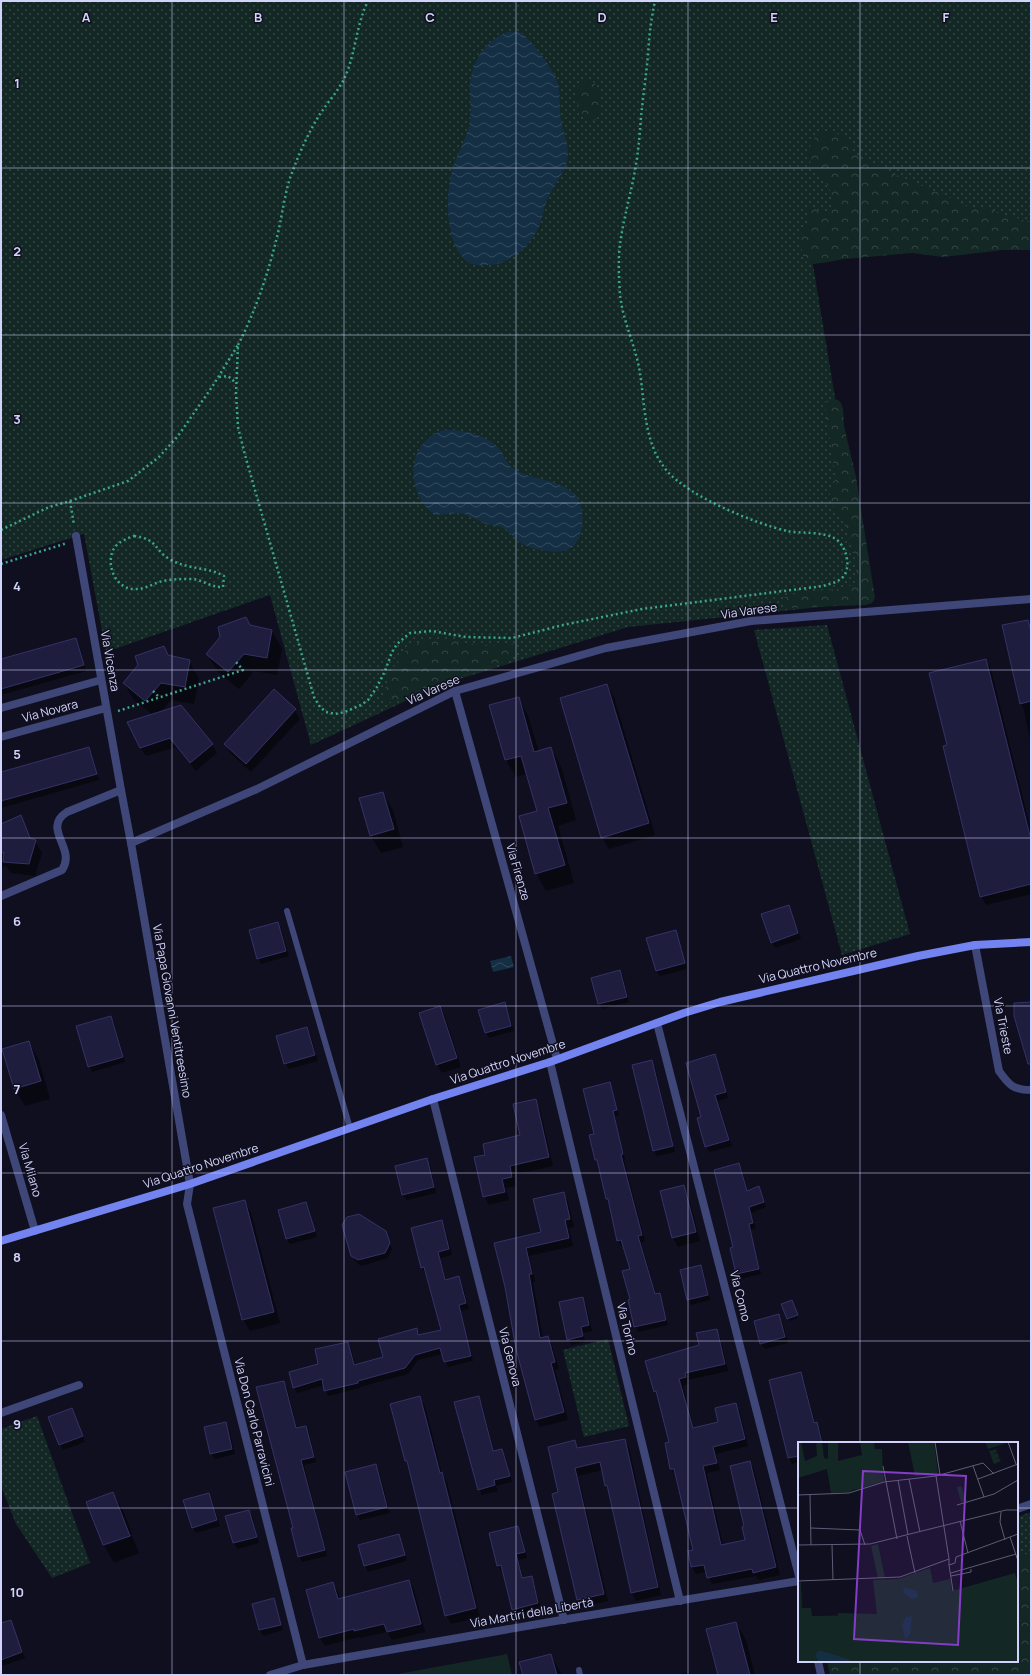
<svg xmlns="http://www.w3.org/2000/svg" width="1032" height="1676" font-family="Manrope,sans-serif">
	<style>
		.grass { fill: url(#grass-dots) }
		.forest { fill: url(#forest-crowns) }
		.pitch { fill: #132824 }
		.water { fill: url(#water-waves) }
		.shadow { fill: #0007 }
		.building { fill: #1f1d3d; stroke: #343267 }
		.lines { fill: none; stroke-linecap: round; stroke-linejoin: round }
		.path { stroke: #3ba58e; stroke-width: 2.5; stroke-dasharray: 2 3; stroke-linecap: butt }
		.lane { stroke: #3f4678; stroke-width: 6 }
		.street { stroke: #3f4678; stroke-width: 8 }
		.secondary { stroke: #7383ef; stroke-width: 8 }
		.grid { fill: none; stroke: #d2d3fa; stroke-width: 1; stroke-opacity: 0.55 }
		.labels { text-anchor: middle; stroke-width: 3; stroke-linejoin: round; paint-order: stroke }
		.street-label { font-size: 12px; fill: #d2d3fa; stroke: #0f0f1f }
		.inset-road { fill: none; stroke: #5d5d77; stroke-width: 1 }
		.view { fill: #843dc5; fill-opacity: 0.15; stroke: #843dc5; stroke-width: 2 }
		.inset-edge { fill: none; stroke: #d2d3fa; stroke-width: 2 }
		.grid-label { font-size: 13px; text-anchor: middle; font-weight: bold; fill: #d2d3fa; stroke: #0f0f1f; stroke-width: 3; stroke-linejoin: round; paint-order: stroke }
	</style>
	<defs>
		<pattern id="grass-dots" width="8" height="8" patternUnits="userSpaceOnUse"><rect width="8" height="8" fill="#132824"/><path d="M2 2h.1M6 6h.1" fill="none" stroke="#344645" stroke-width="1.8" stroke-linecap="round"/></pattern>
		<pattern id="forest-crowns" width="20" height="18" patternUnits="userSpaceOnUse"><rect width="20" height="18" fill="#132824"/><path d="M2 6a3 3 0 1 1 6 0M12 15a3 3 0 1 1 6 0" fill="none" stroke="#344645"/></pattern>
		<pattern id="water-waves" width="16" height="10" patternUnits="userSpaceOnUse"><rect width="16" height="10" fill="#142e43"/><path d="M0 5q4-4 8 0t8 0" fill="none" stroke="#354b5f"/></pattern>
	</defs>
	<rect width="100%" height="100%" fill="#0f0f1f"/>
	<g class="grass">
		<polygon points="1,1 1031,1 1031,241 811,253 869,602 628,627 440,685 311,745 270,595 106,652 84,534 1,560"/>
		<polygon points="827,625 910,934 842,955 754,630"/>
		<polygon points="608,1339 629,1426 584,1437 563,1350"/>
		<polygon points="37,1416 90,1563 52,1578 16,1524 1,1486 1,1429"/>
		<polygon points="1031,1512 1031,1552 1017,1559 1017,1517"/>
	</g>
	<g class="forest">
		<path d="M590,79C603,89 602,107 596,120L588,121C577,112 568,82 590,79Z"/>
		<path d="M833,131L850,142L853,152L863,160L874,163L887,171L960,202L969,208L991,209L1005,215L1031,222V250H1003L943,257L912,253L844,259L823,263L810,264L804,260L799,237L809,222L807,211L810,207L825,213L831,210C832,203 832,195 829,188C822,169 800,166 812,142C817,133 824,132 833,131Z"/>
		<path d="M831,399L838,400L841,403L843,409L844,426L856,477L875,598L872,603L865,605L786,608L783,603L784,598L788,595C800,594 812,591 823,590C836,589 847,591 856,581V563L847,529L830,500V490L835,481V474L825,406L826,402Z"/>
		<path d="M428,640H448L486,646L513,644L516,646V654L508,661L440,683L396,702H387L384,698V693C393,667 399,647 428,640Z"/>
		<polygon points="1031,1552 1031,1675 830,1675 827,1661 1017,1661 1017,1559"/>
	</g>
	<polygon class="pitch" points="507,1654 512,1675 392,1675 502,1655"/>
	<g class="water">
		<path d="M507,32C511,32 517,31 521,33C530,38 555,71 557,81C561,93 559,107 561,120C563,131 568,143 568,155C567,170 555,183 549,196C544,206 543,217 539,227C529,247 511,264 488,265C479,266 469,265 463,258C445,238 445,192 453,168C457,153 466,140 469,126C472,113 470,100 470,87C471,62 485,41 507,32Z"/>
		<path d="M444,430C462,429 485,434 498,447C504,454 506,464 514,469C533,481 561,478 577,497C586,509 584,543 569,549C562,553 550,552 542,550C533,549 524,546 517,540C512,536 508,530 501,527C496,525 491,526 486,524C479,521 472,517 464,514C455,511 437,518 432,513C405,489 406,442 444,430Z"/>
		<polygon points="511,956 514,967 493,972 490,961"/>
	</g>
	<g class="shadow">
		<polygon points="1028,621 1031,626 1031,744 1024,710 1020,703"/>
		<polygon points="251,627 272,631 282,649 277,675 254,671 239,689 218,672 207,654"/>
		<polygon points="76,639 79,644 86,671 1,695 1,660"/>
		<polygon points="168,656 189,661 199,679 194,704 171,700 160,713 212,744 217,753 196,771 176,747 146,756 140,747 153,715 134,700 124,683"/>
		<polygon points="986,660 991,669 1031,831 1031,894 986,905 981,896 948,745"/>
		<polygon points="607,685 614,697 655,835 609,849 602,837"/>
		<polygon points="518,698 528,716 539,752 551,748 561,766 576,820 558,826 574,883 546,891 536,873 538,812 527,774 516,777 506,760 490,706"/>
		<polygon points="295,710 300,719 251,772 230,753 225,744"/>
		<polygon points="89,748 92,754 99,780 1,808 1,773"/>
		<polygon points="383,793 393,810 403,847 381,853 371,836"/>
		<polygon points="20,817 32,840 35,841 42,853 35,876 11,873 6,866 1,868 1,825"/>
		<polygon points="788,906 801,939 775,948 772,942"/>
		<polygon points="278,923 281,929 289,956 261,964 258,958"/>
		<polygon points="675,932 678,937 687,969 660,976 656,971"/>
		<polygon points="620,971 623,977 629,1002 602,1009 598,1004"/>
		<polygon points="504,1004 507,1009 514,1031 489,1038 486,1033"/>
		<polygon points="440,1007 445,1016 461,1067 442,1073 437,1064"/>
		<polygon points="111,1017 114,1022 125,1062 92,1072 89,1066"/>
		<polygon points="307,1028 310,1033 318,1061 289,1069 285,1063"/>
		<polygon points="29,1043 39,1060 50,1099 25,1106 15,1089 3,1050"/>
		<polygon points="714,1056 717,1061 728,1098 718,1101 732,1146 710,1152 706,1147 698,1119 703,1117"/>
		<polygon points="651,1061 655,1067 675,1152 657,1156 654,1151"/>
		<polygon points="609,1083 612,1089 619,1115 615,1116 625,1160 624,1160 645,1241 641,1242 656,1295 659,1294 662,1300 668,1325 638,1332 635,1326 631,1269 624,1246 621,1246 618,1241 610,1203 599,1165 596,1160 591,1136 595,1134"/>
		<polygon points="535,1100 540,1109 553,1166 514,1175 516,1186 506,1188 509,1200 489,1205 484,1196 486,1155 521,1136"/>
		<polygon points="426,1160 430,1165 436,1193 407,1200 403,1195"/>
		<polygon points="739,1164 742,1170 748,1192 758,1188 766,1207 751,1213 756,1228 751,1230 761,1274 740,1279 737,1274 734,1248"/>
		<polygon points="683,1186 688,1195 700,1241 678,1247 673,1238 661,1191"/>
		<polygon points="563,1193 568,1201 574,1227 569,1228 573,1246 529,1256 535,1281 533,1282 543,1338 548,1337 552,1345 559,1369 555,1370 568,1420 540,1427 536,1420 496,1244 542,1233"/>
		<polygon points="245,1201 251,1213 280,1323 250,1331 243,1319"/>
		<polygon points="306,1203 309,1209 317,1237 290,1244 287,1239 279,1211"/>
		<polygon points="442,1221 445,1227 452,1255 440,1258 446,1281 458,1277 462,1283 469,1309 461,1311 473,1361 448,1367 443,1354 418,1360 408,1374 360,1387 360,1388 328,1396 324,1385 297,1393 294,1387 319,1364 348,1343 351,1348 355,1365 384,1358 416,1329 419,1335 443,1331 427,1273 425,1273 422,1268"/>
		<polygon points="385,1232 392,1249 388,1258 361,1266 355,1261 352,1255"/>
		<polygon points="700,1267 703,1272 710,1300 691,1305 688,1299"/>
		<polygon points="583,1298 586,1304 592,1331 583,1333 585,1342 571,1345 568,1339"/>
		<polygon points="793,1304 798,1318 789,1321 783,1305"/>
		<polygon points="779,1316 782,1321 788,1343 765,1349 761,1343"/>
		<polygon points="716,1330 720,1337 728,1371 688,1380 689,1384 683,1386 694,1428 719,1422 735,1404 740,1412 748,1446 716,1454 720,1470 707,1473 723,1545 747,1541 746,1527 750,1462 754,1469 780,1575 758,1580 756,1576 712,1584 707,1572 696,1574 692,1567 694,1551 677,1476 676,1476 671,1469 666,1444 670,1443 659,1398 654,1391"/>
		<polygon points="800,1373 804,1379 815,1424 816,1423 820,1429 823,1443 799,1443 799,1462 792,1464 789,1458 770,1381"/>
		<polygon points="283,1382 287,1387 297,1429 306,1427 309,1432 316,1462 304,1465 327,1556 302,1562 299,1556 295,1529"/>
		<polygon points="420,1398 425,1406 442,1474 447,1482 480,1617 451,1624 446,1615 411,1470 406,1461 391,1405"/>
		<polygon points="479,1398 482,1403 494,1452 502,1450 505,1456 512,1482 496,1486 498,1491 482,1495 479,1489"/>
		<polygon points="75,1415 85,1442 63,1450 60,1444"/>
		<polygon points="225,1423 229,1429 235,1454 215,1459 211,1453"/>
		<polygon points="625,1440 629,1447 661,1595 636,1601 632,1593 610,1492 606,1485 603,1470 578,1476 608,1601 582,1607 578,1600 560,1493 575,1441 579,1449"/>
		<polygon points="376,1465 379,1471 390,1513 360,1520 357,1514"/>
		<polygon points="113,1493 123,1510 132,1534 105,1544 105,1546 132,1536 139,1553 114,1563 104,1545 88,1502"/>
		<polygon points="209,1494 212,1499 220,1526 196,1533 192,1527"/>
		<polygon points="249,1511 252,1516 259,1543 237,1549 234,1543 226,1517"/>
		<polygon points="518,1527 521,1533 527,1558 518,1560 523,1579 531,1577 534,1583 541,1609 516,1615 513,1609 503,1570 501,1571 498,1565"/>
		<polygon points="398,1535 401,1541 407,1561 368,1572 365,1566 360,1545"/>
		<polygon points="409,1581 414,1589 425,1632 392,1640 387,1632 360,1638 359,1637 325,1646 320,1638 307,1590 333,1584 338,1592 340,1600"/>
		<polygon points="273,1599 276,1605 283,1630 263,1636 260,1630 253,1605"/>
		<polygon points="11,1621 25,1658 2,1666 1,1664 1,1624"/>
		<polygon points="736,1623 746,1640 755,1675 719,1675"/>
		<polygon points="551,1655 562,1675 524,1675"/>
		<polygon points="689,1672 691,1675 675,1675"/>
	</g>
	<g class="building">
		<polygon points="246,617 250,625 272,630 267,658 244,654 228,672 206,654 220,637 218,627"/>
		<polygon points="1028,620 1031,632 1031,701 1020,704 1002,625"/>
		<polygon points="76,638 84,665 1,689 1,659"/>
		<polygon points="164,646 168,655 190,660 185,687 161,683 145,701 123,683 138,665 135,656"/>
		<polygon points="986,659 1031,840 1031,884 980,897 943,746 947,745 929,673"/>
		<polygon points="607,684 649,823 601,838 560,698"/>
		<polygon points="274,689 296,709 246,764 224,744"/>
		<polygon points="519,697 534,752 551,747 567,803 548,808 565,865 535,874 519,816 537,811 521,756 505,760 489,705"/>
		<polygon points="181,705 213,744 190,763 170,738 140,748 127,722"/>
		<polygon points="89,747 97,774 1,801 1,772"/>
		<polygon points="383,792 394,829 370,836 359,798"/>
		<polygon points="21,815 30,838 36,840 29,864 3,862 4,852 1,854 1,824"/>
		<polygon points="789,905 798,933 771,943 761,914"/>
		<polygon points="278,922 286,951 257,959 249,930"/>
		<polygon points="676,930 685,963 656,971 646,938"/>
		<polygon points="620,970 627,997 598,1004 591,978"/>
		<polygon points="505,1002 511,1026 485,1033 478,1010"/>
		<polygon points="1031,1002 1031,1064 1028,1064 1014,1016 1014,1003"/>
		<polygon points="440,1006 457,1058 436,1065 419,1013"/>
		<polygon points="111,1016 123,1057 88,1067 76,1026"/>
		<polygon points="307,1027 315,1055 284,1064 276,1036"/>
		<polygon points="29,1041 41,1081 14,1089 2,1049"/>
		<polygon points="715,1054 726,1092 715,1095 729,1140 705,1147 697,1118 701,1117 686,1063"/>
		<polygon points="652,1060 673,1146 653,1151 632,1065"/>
		<polygon points="610,1082 617,1110 613,1111 623,1154 621,1155 642,1235 638,1236 655,1294 660,1293 666,1320 634,1327 628,1300 630,1299 622,1271 630,1269 621,1240 617,1241 608,1199 606,1199 597,1160 595,1160 589,1135 594,1134 583,1089"/>
		<polygon points="536,1099 549,1157 510,1166 512,1177 502,1179 505,1192 483,1197 474,1157 485,1155 483,1144 520,1135 513,1104"/>
		<polygon points="427,1158 434,1187 402,1195 395,1166"/>
		<polygon points="739,1163 747,1191 759,1186 764,1202 749,1207 753,1223 749,1224 759,1269 736,1274 730,1248 733,1247 714,1170"/>
		<polygon points="684,1185 696,1232 672,1238 660,1191"/>
		<polygon points="564,1192 570,1219 565,1220 569,1238 526,1248 532,1274 529,1274 540,1338 548,1336 555,1362 551,1363 564,1412 535,1420 516,1349 505,1287 494,1243 541,1232 533,1199"/>
		<polygon points="245,1200 274,1312 242,1320 213,1208"/>
		<polygon points="306,1202 315,1231 286,1239 278,1210"/>
		<polygon points="359,1214 386,1231 390,1243 385,1253 358,1260 351,1256 342,1225 347,1217"/>
		<polygon points="442,1220 449,1249 438,1252 445,1280 459,1276 466,1303 459,1305 471,1356 444,1362 440,1348 415,1355 405,1368 358,1381 358,1383 324,1391 322,1379 293,1388 289,1372 318,1364 315,1349 348,1342 354,1365 383,1357 378,1339 417,1328 418,1335 441,1330 424,1267 421,1268 411,1228"/>
		<polygon points="701,1265 708,1295 687,1300 680,1270"/>
		<polygon points="583,1297 589,1325 581,1327 583,1336 567,1340 559,1302"/>
		<polygon points="792,1300 798,1315 787,1319 781,1304"/>
		<polygon points="779,1314 785,1337 760,1344 754,1321"/>
		<polygon points="717,1329 725,1364 685,1373 686,1377 679,1379 693,1428 718,1422 715,1408 736,1403 745,1439 713,1447 717,1463 703,1466 721,1545 745,1540 742,1527 744,1526 730,1466 750,1461 776,1567 753,1573 752,1569 707,1578 704,1565 691,1567 688,1551 693,1550 674,1469 670,1469 665,1443 669,1442 656,1391 654,1392 645,1361 699,1345 696,1333"/>
		<polygon points="801,1372 814,1423 817,1422 822,1443 799,1443 799,1456 788,1458 769,1380"/>
		<polygon points="284,1381 296,1428 306,1426 314,1457 301,1460 325,1550 298,1557 291,1528 293,1528 256,1387"/>
		<polygon points="420,1396 440,1473 442,1472 476,1608 445,1616 407,1461 405,1461 390,1404"/>
		<polygon points="479,1396 493,1451 502,1449 510,1476 494,1480 495,1485 478,1490 454,1402"/>
		<polygon points="72,1408 83,1436 59,1445 48,1417"/>
		<polygon points="226,1422 232,1449 210,1454 204,1427"/>
		<polygon points="625,1439 658,1587 631,1593 607,1485 605,1486 600,1462 575,1468 604,1594 577,1600 552,1494 558,1492 548,1447 575,1440 577,1448"/>
		<polygon points="376,1464 387,1507 356,1515 345,1472"/>
		<polygon points="113,1492 130,1536 103,1545 86,1502"/>
		<polygon points="209,1493 217,1520 192,1528 183,1500"/>
		<polygon points="249,1510 257,1537 233,1543 225,1516"/>
		<polygon points="518,1526 525,1552 516,1554 522,1578 532,1576 538,1603 512,1610 501,1565 497,1566 489,1533"/>
		<polygon points="399,1534 405,1555 364,1566 358,1545"/>
		<polygon points="409,1580 421,1624 387,1632 384,1624 354,1631 354,1629 319,1638 306,1590 333,1582 338,1599"/>
		<polygon points="274,1598 281,1625 259,1630 252,1604"/>
		<polygon points="11,1620 22,1652 1,1660 1,1623"/>
		<polygon points="736,1622 750,1675 718,1675 706,1629"/>
		<polygon points="551,1654 557,1675 523,1675 519,1662"/>
	</g>
	<g class="lines">
		<g class="path">
			<path d="M238,345C255,312 268,274 277,237C282,217 284,197 290,178C298,156 308,133 320,114C328,102 339,90 345,77C356,52 356,25 368,1"/>
			<polyline points="219,377 228,376 236,383"/>
			<path d="M70,501L128,481L159,457L178,436L212,387L238,345L236,393L238,427L245,455L314,697L320,707L326,712L335,714L345,712L361,705L368,700L377,687L385,671L392,652L397,644L410,633L432,631L466,637L512,638L563,625L642,609L823,586C830,584 838,582 843,577C852,567 846,544 834,538C821,531 802,534 787,531C754,523 690,497 667,471C644,444 645,406 640,373C636,347 623,322 620,295C619,280 618,259 620,244C624,215 633,187 637,158C639,144 640,131 641,117C643,97 646,76 648,55C649,37 651,19 655,1"/>
			<polyline points="1,530 49,507 70,501 74,525"/>
			<path d="M134,536C159,539 154,551 171,560C190,570 209,567 224,576L223,587C211,588 202,579 191,579C181,579 172,579 163,581C154,583 146,589 137,589C120,591 109,573 111,558C112,545 122,540 134,536Z"/>
			<polyline points="1,564 67,543"/>
			<polyline points="153,691 159,697"/>
			<polyline points="118,711 243,670 236,662"/>
		</g>
		<g class="lane">
			<polyline points="287,911 350,1128"/>
			<polyline points="579,1670 580,1675"/>
		</g>
		<g class="street">
			<polyline points="76,536 121,790"/>
			<polyline points="455,691 557,1059"/>
			<polyline points="1,708 101,680"/>
			<polyline points="1,737 106,708"/>
			<polyline points="131,843 190,1184 187,1204 303,1665"/>
			<path d="M1,896L62,870C77,848 41,829 67,812L121,790L131,843L257,789L455,691L606,648L751,621L1031,599"/>
			<path d="M975,945L999,1071C1009,1085 1013,1090 1031,1090"/>
			<polyline points="657,1023 799,1576"/>
			<polyline points="550,1062 680,1601"/>
			<polyline points="433,1099 564,1620"/>
			<polyline points="1,1115 35,1231"/>
			<polyline points="1,1413 79,1385"/>
			<polyline points="1017,1509 1031,1504"/>
			<polyline points="818,1661 821,1675"/>
			<polyline points="270,1675 303,1665 567,1619 799,1581"/>
		</g>
		<polyline class="secondary" points="1,1241 190,1184 433,1099 550,1062 684,1013 720,1002 918,956 975,945 1031,942"/>
	</g>
	<path class="grid" d="M172,1V1675M344,1V1675M516,1V1675M688,1V1675M860,1V1443M1,168H1031M1,335H1031M1,503H1031M1,670H1031M1,838H1031M1,1006H1031M1,1173H1031M1,1341H1031M1,1508H799M1017,1508H1031M860,1661V1675"/>
	<g class="labels">
		<g class="street-label">
			<text transform="translate(749 611) rotate(-8)" y="4">Via Varese</text>
			<text transform="translate(110 661) rotate(80)" y="4">Via Vicenza</text>
			<text transform="translate(433 690) rotate(-24)" y="4">Via Varese</text>
			<text transform="translate(50 711) rotate(-15)" y="4">Via Novara</text>
			<text transform="translate(518 872) rotate(74)" y="4">Via Firenze</text>
			<text transform="translate(818 966) rotate(-13)" y="4">Via Quattro Novembre</text>
			<text transform="translate(172 1011) rotate(80)" y="4">Via Papa Giovanni Ventitreesimo</text>
			<text transform="translate(1003 1026) rotate(79)" y="4">Via Trieste</text>
			<text transform="translate(508 1062) rotate(-18)" y="4">Via Quattro Novembre</text>
			<text transform="translate(201 1166) rotate(-18)" y="4">Via Quattro Novembre</text>
			<text transform="translate(30 1170) rotate(74)" y="4">Via Milano</text>
			<text transform="translate(740 1296) rotate(76)" y="4">Via Como</text>
			<text transform="translate(627 1329) rotate(76)" y="4">Via Torino</text>
			<text transform="translate(510 1357) rotate(76)" y="4">Via Genova</text>
			<text transform="translate(254 1422) rotate(76)" y="4">Via Don Carlo Parravicini</text>
			<text transform="translate(532 1613) rotate(-10)" y="4">Via Martiri della Libertà</text>
		</g>
	</g>
	<g transform="translate(798 1442)">
		<rect width="220" height="220" fill="#0f0f1f"/>
		<path d="M85,32L86,39L57,48L56,45ZM163,44L169,59L163,60L159,45ZM80,102L87,136H80L73,104ZM132,126L135,141L152,137L154,149L217,131L220,142V220H0V141L3,140L4,166H13L14,174L79,173L75,138L100,137Z" fill="#132824"/>
		<path d="M0,0H3L7,19L19,14L18,0H24L26,16L30,17V0H40V19L64,13L62,0H76L77,7H84L85,32L51,50L33,51L29,27L0,36ZM40,171L79,172L80,177L77,178L79,184L77,185L56,175H40ZM93,203L96,208L105,209L134,203L130,218L137,220H123L119,210L101,220H92L88,218L87,212Z" fill="#132824"/>
		<path d="M110,0H136L140,31L117,34ZM187,0H208V1L190,7ZM198,7L199,10L195,12L200,11L201,15L197,17L201,16L203,19L196,22L191,9Z" fill="#132824"/>
		<path d="M105,145L119,149L120,155L114,157L106,151ZM114,174L112,193L107,197L104,183L108,175ZM21,208L50,217L53,220H21L17,213Z" fill="#142e43"/>
		<path class="inset-road" d="M137,0L142,33M210,0L218,22M85,24L99,97M175,24L186,55M138,34L151,117M111,37L122,90M180,37L220,22M100,38L110,93M0,53L51,51L86,40L138,34L185,21L196,32M12,53L13,103M159,63L196,52L220,38M203,70L202,80L207,98M162,79L170,111M13,86L62,88L67,103M109,94L117,131M212,95L220,119M0,103L72,102L208,68H220M34,103L35,138M151,123L155,149M153,131L218,112M153,134L173,130V127M0,139L102,135L151,117V123L157,121L158,115L220,92"/>
		<path class="view" d="M65,29L168,34L160,203L56,197Z"/>
		<rect width="220" height="220" class="inset-edge"/>
	</g>
	<g class="grid-label">
		<text x="86" y="22">A</text>
		<text x="258" y="22">B</text>
		<text x="430" y="22">C</text>
		<text x="602" y="22">D</text>
		<text x="774" y="22">E</text>
		<text x="946" y="22">F</text>
		<text x="17" y="88">1</text>
		<text x="17" y="256">2</text>
		<text x="17" y="424">3</text>
		<text x="17" y="591">4</text>
		<text x="17" y="759">5</text>
		<text x="17" y="926">6</text>
		<text x="17" y="1094">7</text>
		<text x="17" y="1262">8</text>
		<text x="17" y="1429">9</text>
		<text x="17" y="1597">10</text>
	</g>
	<rect width="1032" height="1676" fill="none" stroke="#d2d3fa" stroke-width="4"/>
</svg>
